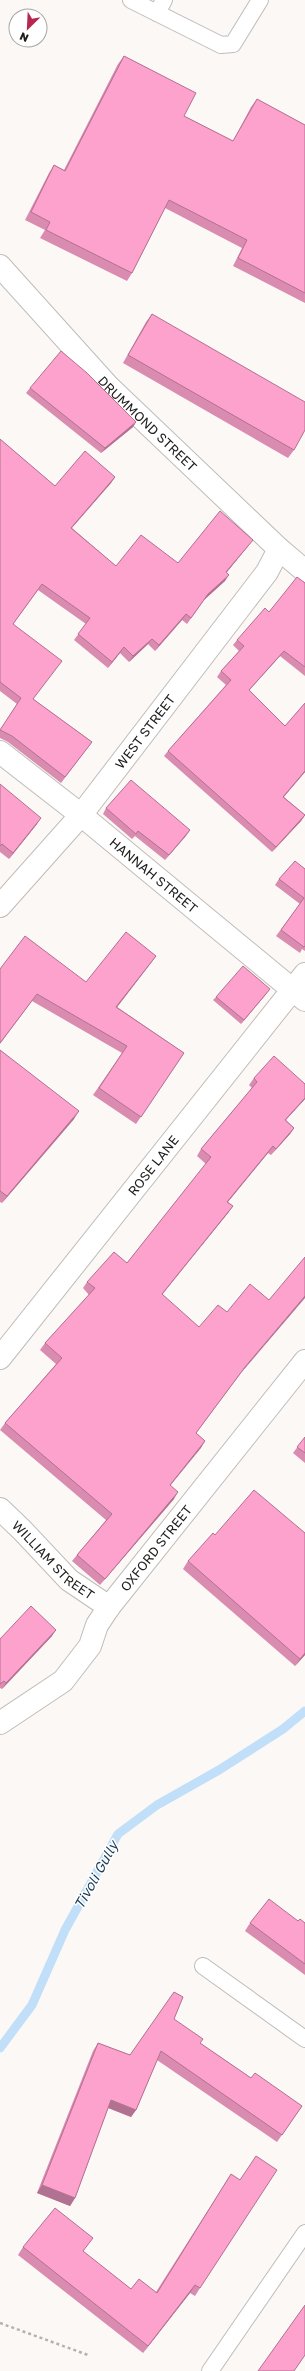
<svg xmlns="http://www.w3.org/2000/svg" width="305" height="2371" font-family="'Golos Text',sans-serif">
	<style>
		.lines { fill: none; stroke-linecap: round; stroke-linejoin: round }
		.stream { stroke: #c1dff9; stroke-width: 9 }
		.service-casing { stroke: #c0bcb9; stroke-width: 18 }
		.minor-casing { stroke: #c0bcb9; stroke-width: 24 }
		.path { stroke: #b4b1ae; stroke-width: 2.5; stroke-dasharray: 3 3; stroke-linecap: butt }
		.service { stroke: #fff; stroke-width: 16 }
		.minor { stroke: #fff; stroke-width: 22 }
		.wall { fill: #da8bb0 }
		.shaded-wall { fill: #b17190 }
		.building { fill: #fda2cd; stroke: #b17190 }
		.labels { text-anchor: middle; stroke-width: 3; stroke-linejoin: round; paint-order: stroke }
		.street-label { font-size: 13px; fill: #1e1d1c; stroke: #fff }
		.water-label { font-size: 14px; font-style: italic; fill: #1c3d56; stroke: #fff }
	</style>
	<rect width="100%" height="100%" fill="#fcf8f5"/>
	<g class="lines">
		<polyline class="stream" points="0,2048 32,2005 65,1930 118,1834 157,1805 219,1770 283,1729 305,1711"/>
		<g class="service-casing">
			<g id="service">
				<polyline points="131,0 221,45 233,44 260,0"/>
				<polyline points="157,13 164,0"/>
				<polyline points="203,1966 305,2039"/>
				<polyline points="210,2371 305,2233"/>
			</g>
		</g>
		<g class="minor-casing">
			<g id="minor">
				<path id="s1" d="M0,266L109,387L279,549L305,571"/>
				<path id="s2" d="M0,752L81,815L305,1000"/>
				<path id="s3" d="M0,906L81,815L267,572L279,549"/>
				<path id="s4" d="M0,1358L305,974"/>
				<path id="s5" d="M0,1509L22,1530L69,1580L109,1607"/>
				<path id="s6" d="M0,1723L63,1681L90,1646L97,1625L109,1607L305,1361"/>
			</g>
		</g>
		<polyline class="path" points="0,2323 88,2355"/>
		<use href="#service" class="service"/>
		<use href="#minor" class="minor"/>
	</g>
	<g class="wall">
		<polygon points="124,56 184,116 233,141 251,107 257,99 305,125 305,303 233,266 242,248 165,208 132,273 127,281 40,238 45,230 25,220 49,173 54,165 64,170 118,64"/>
		<polygon points="152,314 294,450 288,458 123,363 146,322"/>
		<polygon points="30,388 136,422 133,427 101,453 26,393"/>
		<polygon points="0,439 55,486 115,477 111,483 72,528 116,566 178,563 249,545 227,572 225,581 204,600 187,624 182,620 155,651 148,644 129,662 120,653 108,668 74,640 86,624 38,590 13,624 33,699 92,742 61,783 8,742 0,738 0,730 17,704 0,691"/>
		<polygon points="305,583 305,676 280,656 249,690 285,726 305,703 305,772 284,797 305,815 301,821 272,852 164,756 168,751 226,685 217,677 221,671 239,651 233,645 237,640 269,612"/>
		<polygon points="0,784 37,824 9,859 0,852"/>
		<polygon points="106,808 190,830 165,860 135,836 132,839 103,814"/>
		<polygon points="305,869 305,951 302,949 300,953 276,936 300,904 275,885 279,879"/>
		<polygon points="156,956 117,1007 184,1053 136,1124 93,1095 122,1053 32,1001 0,1044 0,969 86,982"/>
		<polygon points="267,993 241,1024 213,1000 216,997"/>
		<polygon points="0,1050 74,1119 2,1203 0,1202"/>
		<polygon points="254,1078 305,1099 286,1120 294,1128 290,1134 271,1155 268,1153 228,1202 233,1206 228,1213 162,1294 241,1373 196,1433 205,1441 170,1485 174,1499 100,1585 72,1561 77,1555 106,1520 0,1430 5,1423 56,1364 40,1350 45,1343 89,1295 83,1288 87,1282 127,1263 206,1164 197,1156 201,1149 252,1088 249,1085"/>
		<polygon points="305,1437 305,1463 293,1453"/>
		<polygon points="305,1533 305,1655 295,1666 183,1569 188,1561"/>
		<polygon points="52,1636 2,1689 0,1688 0,1639"/>
		<polygon points="298,1921 305,1923 305,1975 245,1931 250,1923"/>
		<polygon points="174,2019 200,2043 251,2078 302,2106 277,2142 157,2060 136,2110 131,2117 108,2108 75,2198 70,2206 37,2193 93,2051 98,2043 130,2055"/>
		<polygon points="231,2174 200,2288 195,2296 190,2293 143,2353 18,2255 23,2247 83,2252 131,2289 156,2292"/>
	</g>
	<g class="shaded-wall">
		<polygon points="136,422 133,427 101,453 105,448"/>
		<polygon points="115,477 111,483 67,533 71,528"/>
		<polygon points="253,540 249,545 222,578 226,572"/>
		<polygon points="229,575 225,581 204,600 187,624 208,594"/>
		<polygon points="186,614 182,620 155,651 159,645"/>
		<polygon points="152,639 148,644 129,662 133,656"/>
		<polygon points="124,647 120,653 108,668 112,662"/>
		<polygon points="284,651 280,656 245,695 249,690"/>
		<polygon points="305,771 305,772 279,802 283,797"/>
		<polygon points="305,815 301,821 272,852 276,847"/>
		<polygon points="41,818 37,824 9,859 13,853"/>
		<polygon points="190,830 186,836 165,860 169,855"/>
		<polygon points="156,956 151,963 111,1015 116,1007"/>
		<polygon points="270,989 267,993 241,1024 244,1020"/>
		<polygon points="305,1098 305,1099 280,1126 285,1120"/>
		<polygon points="79,1111 74,1119 2,1203 7,1196"/>
		<polygon points="294,1128 290,1134 271,1155 276,1149"/>
		<polygon points="273,1146 268,1153 222,1209 227,1202"/>
		<polygon points="233,1206 228,1213 157,1301 162,1294"/>
		<polygon points="305,1296 305,1298 241,1373 245,1367"/>
		<polygon points="205,1441 201,1448 165,1492 170,1485"/>
		<polygon points="178,1492 174,1499 100,1585 105,1579"/>
		<polygon points="56,1630 52,1636 2,1689 6,1683"/>
		<polygon points="305,1653 305,1655 295,1666 300,1659"/>
		<polygon points="111,2100 136,2110 131,2117 106,2107"/>
		<polygon points="42,2185 75,2198 70,2206 37,2193"/>
		<polygon points="195,2285 190,2293 143,2353 148,2346"/>
	</g>
	<g class="building">
		<polygon points="124,56 196,93 184,116 233,141 257,99 305,125 305,293 238,258 247,240 169,200 132,273 46,230 50,222 31,212 54,165 65,171"/>
		<polygon points="152,314 305,402 305,430 294,450 128,355"/>
		<polygon points="61,351 87,373 136,422 105,448 30,388"/>
		<polygon points="0,439 55,486 85,451 115,477 71,528 116,566 141,535 178,563 220,511 253,540 226,572 229,575 208,594 191,618 186,614 159,645 152,639 133,656 124,647 112,662 78,634 90,618 42,584 13,624 62,661 33,699 92,742 65,777 12,736 0,730 21,698 0,682"/>
		<polygon points="297,577 305,583 305,667 284,651 249,690 285,726 305,703 305,771 283,797 305,815 276,847 168,751 231,680 221,671 244,646 237,640 265,608 269,612"/>
		<polygon points="131,780 190,830 169,855 138,831 136,834 106,808"/>
		<polygon points="0,784 41,818 13,853 2,844 0,846"/>
		<polygon points="295,861 305,869 305,946 304,947 281,930 304,898 279,879"/>
		<polygon points="126,932 156,956 116,1007 184,1053 141,1117 99,1088 127,1046 37,994 0,1043 0,969 25,936 86,982"/>
		<polygon points="243,966 270,989 244,1020 216,997"/>
		<polygon points="0,1050 79,1111 7,1196 0,1191"/>
		<polygon points="274,1056 305,1084 305,1098 285,1120 294,1128 276,1149 273,1146 227,1202 233,1206 162,1294 199,1327 218,1305 227,1312 250,1284 269,1300 305,1257 305,1296 245,1367 196,1433 205,1441 170,1485 178,1492 105,1579 77,1555 112,1514 5,1423 62,1358 45,1343 95,1288 87,1282 114,1252 127,1263 211,1157 201,1149 257,1082 254,1078"/>
		<polygon points="305,1437 305,1453 297,1447"/>
		<polygon points="254,1490 305,1533 305,1653 300,1659 188,1561 213,1533 215,1535"/>
		<polygon points="31,1606 56,1630 6,1683 4,1681 0,1684 0,1639"/>
		<polygon points="269,1899 298,1921 300,1919 305,1923 305,1964 250,1923"/>
		<polygon points="174,1992 183,1997 174,2019 203,2039 200,2043 251,2078 255,2073 302,2106 282,2135 161,2051 136,2110 111,2100 75,2198 42,2185 98,2043 130,2055"/>
		<polygon points="256,2156 277,2170 200,2288 195,2285 148,2346 23,2247 55,2208 93,2238 83,2251 131,2289 139,2279 157,2293 231,2174 240,2180"/>
		<polygon points="305,2305 305,2355 294,2371 258,2371"/>
	</g>
	<g class="labels">
		<g class="street-label">
			<text dy="5" stroke="none"><textPath href="#s1" startOffset="216">DRUMMOND STREET</textPath></text>
			<text dy="5" stroke="none"><textPath href="#s3" startOffset="227">WEST STREET</textPath></text>
			<text dy="5" stroke="none"><textPath href="#s2" startOffset="197">HANNAH STREET</textPath></text>
			<text dy="5" stroke="none"><textPath href="#s4" startOffset="246">ROSE LANE</textPath></text>
			<text dy="5" stroke="none"><textPath href="#s6" startOffset="239">OXFORD STREET</textPath></text>
			<text dy="5" stroke="none"><textPath href="#s5" startOffset="74">WILLIAM STREET</textPath></text>
		</g>
		<g class="water-label">
			<text transform="translate(96 1875) rotate(-61)" y="5">Tivoli Gully</text>
		</g>
	</g>
	<g transform="translate(28 28) rotate(204)"><circle r="19" fill="#ffffff" stroke="#a5a5a4"/>
	<path d="M0-3L7 15L0 10L-7 15Z" fill="#b8274f"/>
	<text y="-6" font-size="11" font-weight="bold" text-anchor="middle" fill="#1e1d1c">N</text>
	</g>
</svg>
